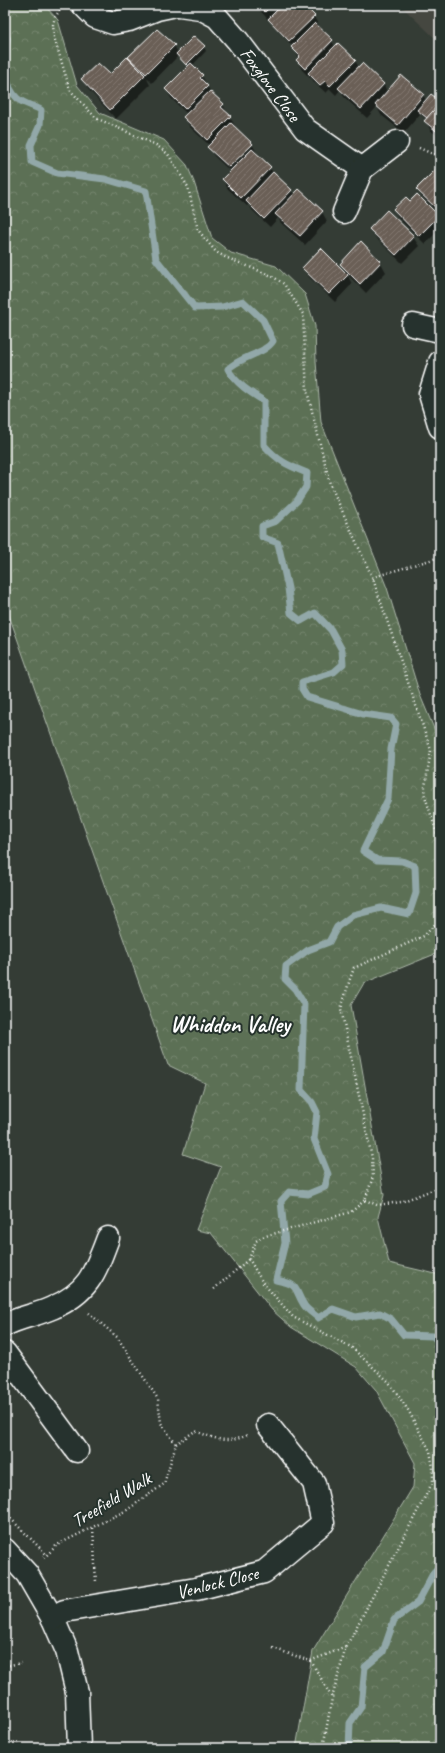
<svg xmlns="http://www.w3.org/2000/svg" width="445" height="1753" font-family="Caveat,sans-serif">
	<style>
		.built { fill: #44463f }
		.forest { fill: url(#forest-crowns); stroke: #adb8aa }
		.shadow { fill: #0007 }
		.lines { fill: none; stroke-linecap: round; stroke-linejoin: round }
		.stream { stroke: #92a8a9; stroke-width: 7 }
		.building { fill: url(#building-hatch); stroke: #fff }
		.minor-casing { stroke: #fff; stroke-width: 25 }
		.path { stroke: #fff; stroke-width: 2.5; stroke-dasharray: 1 3; stroke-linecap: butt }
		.minor { stroke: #26332d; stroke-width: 22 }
		.labels { text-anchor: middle; stroke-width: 4; stroke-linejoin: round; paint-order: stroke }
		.street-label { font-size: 19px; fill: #fff; stroke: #26332d }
		.district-label { font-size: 23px; font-weight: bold; fill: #fff; stroke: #26332d }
	</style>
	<defs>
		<pattern id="forest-crowns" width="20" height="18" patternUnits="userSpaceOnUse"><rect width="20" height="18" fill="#5b7054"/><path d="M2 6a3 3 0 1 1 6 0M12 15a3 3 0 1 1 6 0" fill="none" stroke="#74856e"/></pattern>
		<pattern id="building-hatch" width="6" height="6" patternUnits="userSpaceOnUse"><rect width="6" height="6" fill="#6b5f56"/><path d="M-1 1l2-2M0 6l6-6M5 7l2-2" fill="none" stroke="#81776f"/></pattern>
	</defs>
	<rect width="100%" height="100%" fill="#343c35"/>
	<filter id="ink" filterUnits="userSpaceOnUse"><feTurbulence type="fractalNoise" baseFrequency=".025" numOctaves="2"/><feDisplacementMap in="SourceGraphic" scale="8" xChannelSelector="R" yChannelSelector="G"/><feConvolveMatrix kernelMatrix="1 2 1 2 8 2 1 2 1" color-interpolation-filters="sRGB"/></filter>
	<g filter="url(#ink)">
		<polygon class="built" points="400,5 440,5 440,43"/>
		<polygon class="forest" points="5,5 44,5 58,20 77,85 100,113 164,140 187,165 194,182 212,238 231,253 276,266 305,294 315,326 316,362 321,422 387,588 420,695 440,743 440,952 364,983 351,1005 384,1195 378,1217 389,1263 440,1275 440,1740 433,1748 296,1748 313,1651 413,1487 415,1463 376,1390 356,1367 291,1327 272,1310 211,1233 196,1230 221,1167 183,1154 205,1083 168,1065 5,604"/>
		<g class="shadow">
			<polygon points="102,5 110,5 106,9"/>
			<polygon points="112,5 126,5 119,12"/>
			<polygon points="255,5 302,5 314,17 319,26 318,27 332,41 335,47 355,61 359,67 362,64 384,85 387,92 423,95 426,100 440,103 440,138 431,131 426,121 427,120 420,114 404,133 381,115 377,107 367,118 344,97 340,90 336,95 330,89 326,93 314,82 311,77 310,78 302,70 297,60 299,58 293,47"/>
			<polygon points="174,45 178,53 204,47 206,51 192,66 202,76 212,95 223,105 235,126 234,127 252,144 257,153 256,155 291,190 294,195 322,212 327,221 305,245 281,223 278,218 270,227 252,210 249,204 247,206 228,189 223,180 231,172 214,156 209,147 210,146 190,127 185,118 188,115 171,98 166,89 188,67 178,56 152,83 146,77 150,85 116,119 88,89 82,79 110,76 134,64 129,57"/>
			<polygon points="440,170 440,215 423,198 417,189"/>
			<polygon points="410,202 438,217 440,220 440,229 425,244 399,219 394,210"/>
			<polygon points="387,211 413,237 419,246 402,263 376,238 370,229"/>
			<polygon points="361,243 381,263 386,272 366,293 347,274 341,264"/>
			<polygon points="304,268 347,274 352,284 335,302 309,277"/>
		</g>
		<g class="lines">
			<g class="stream">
				<path d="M5,36L7,38C6,58 1,84 18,99C24,104 34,106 41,110L40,125L31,145L32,162L57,173L105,179L146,191L156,259L195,308L222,307L243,301L263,320L273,341C265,354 241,356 228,369C235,383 251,393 264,401V445C278,461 287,465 307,473L306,487L297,501L276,521L262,526V537L278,543L288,588L291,613L301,621L315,613L331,630L342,650L343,664L334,672L302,682V689L307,697L363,714L391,718L396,724L391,749L388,799L363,851L377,860L402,861L415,866L416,893L409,914L381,908L353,915L337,927L329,942L308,950L286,966L285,979L295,989L304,1004L301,1090L312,1102L317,1112L314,1139L328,1174L325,1187L308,1194L289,1192L281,1201L285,1243L276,1280C301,1285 293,1288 304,1305C307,1310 314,1314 318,1318L333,1309L356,1317L380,1313L391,1319L404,1335L433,1336L440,1344"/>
				<polyline points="349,1748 350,1723 361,1707 365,1667 383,1652 394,1620 418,1602 434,1572 440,1566"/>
			</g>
		</g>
		<g class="building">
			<polygon points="258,5 272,5 265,12"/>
			<polygon points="282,5 304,5 315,16 289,41 268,19"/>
			<polygon points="315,23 333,40 305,69 296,60 300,56 291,47"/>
			<polygon points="157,29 175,45 146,74 128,57"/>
			<polygon points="194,36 205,46 186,65 176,54"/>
			<polygon points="338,43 356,60 330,86 325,81 320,85 308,73"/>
			<polygon points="127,57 145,75 110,110 81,79 98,63 110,74"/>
			<polygon points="191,63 203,75 200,78 208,86 185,109 165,89"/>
			<polygon points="362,63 384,84 361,109 338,88"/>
			<polygon points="401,75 424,94 398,125 375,105"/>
			<polygon points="210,91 224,104 221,107 231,116 207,140 183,117"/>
			<polygon points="431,94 440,101 440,103 427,118 417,110"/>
			<polygon points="440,103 440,134 424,121"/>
			<polygon points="231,123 253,144 229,167 207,147"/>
			<polygon points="252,149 271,167 241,198 222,179"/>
			<polygon points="438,167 440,169 440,205 437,209 416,189"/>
			<polygon points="273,172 292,190 264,219 246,201"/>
			<polygon points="299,189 323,211 300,236 275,214"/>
			<polygon points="417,194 439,216 419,236 393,209 406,197 410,201"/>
			<polygon points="387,210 414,236 396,255 369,229"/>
			<polygon points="361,241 381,262 360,284 340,264"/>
			<polygon points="321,248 348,275 329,294 302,268"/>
		</g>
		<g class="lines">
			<g class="minor-casing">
				<g id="minor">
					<polyline points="83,5 95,17 113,23 129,20 157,9 176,5"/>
					<polyline points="179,5 200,8 217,17 238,41 305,129 362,169"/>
					<polyline points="344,212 362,169 397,142"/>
					<polyline points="413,325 440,331"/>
					<polyline points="440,362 430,394 440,427"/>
					<path d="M5,1325C20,1317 37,1315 52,1308C88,1293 95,1273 108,1238"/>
					<polyline points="5,1353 77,1451"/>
					<polyline points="5,1550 27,1574 53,1619 67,1651 77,1692 79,1748"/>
					<polyline points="53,1619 64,1611 196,1589 264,1572 323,1523 314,1483 268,1425"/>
				</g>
			</g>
			<g class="path">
				<polyline points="60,10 55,17 53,25 54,37 70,90 96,118 156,145 168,154 188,187 198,230 216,252 225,257 272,276 284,284 303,314 307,391 330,484 373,579 431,750 424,793 440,843"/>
				<polyline points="419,148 440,157"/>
				<polyline points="373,579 377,576 440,557"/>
				<polyline points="365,1200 377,1205 401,1202 440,1187"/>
				<polyline points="214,1289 249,1259"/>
				<path d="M176,1444L195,1431C214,1438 227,1445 247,1435"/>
				<polyline points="5,1513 47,1555"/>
				<polyline points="93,1528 96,1582"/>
				<polyline points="44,1558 57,1545 127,1510 164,1484 176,1444 161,1423 158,1399 117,1337 89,1313"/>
				<polyline points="5,1596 10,1591"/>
				<polyline points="273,1648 310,1661 346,1647"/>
				<polyline points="311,1661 332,1698"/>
				<polyline points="5,1666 21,1663"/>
				<polyline points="5,1744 20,1747"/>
				<polyline points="321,1748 324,1742 332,1698 346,1647 427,1493 433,1481 433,1467 430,1451 408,1410 389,1382 351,1347 293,1317 263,1283 249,1259 256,1241 262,1237 351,1212 365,1200 373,1177 372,1158 341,1009 350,979 354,968 424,936 440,919"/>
			</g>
			<use href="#minor" class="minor"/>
		</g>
	</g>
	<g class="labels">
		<g class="street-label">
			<text transform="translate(271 84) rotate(53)" y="7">Foxglove Close</text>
			<text transform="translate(111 1499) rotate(-31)" y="7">Treefield Walk</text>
			<text transform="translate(217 1582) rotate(-14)" y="7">Venlock Close</text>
		</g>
		<g class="district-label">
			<text x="230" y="1032">Whiddon Valley</text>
		</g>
	</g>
	<rect width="445" height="1753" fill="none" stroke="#26332d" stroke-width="20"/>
	<rect x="10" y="10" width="425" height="1733" fill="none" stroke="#fff" stroke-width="1.5" filter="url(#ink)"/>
</svg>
